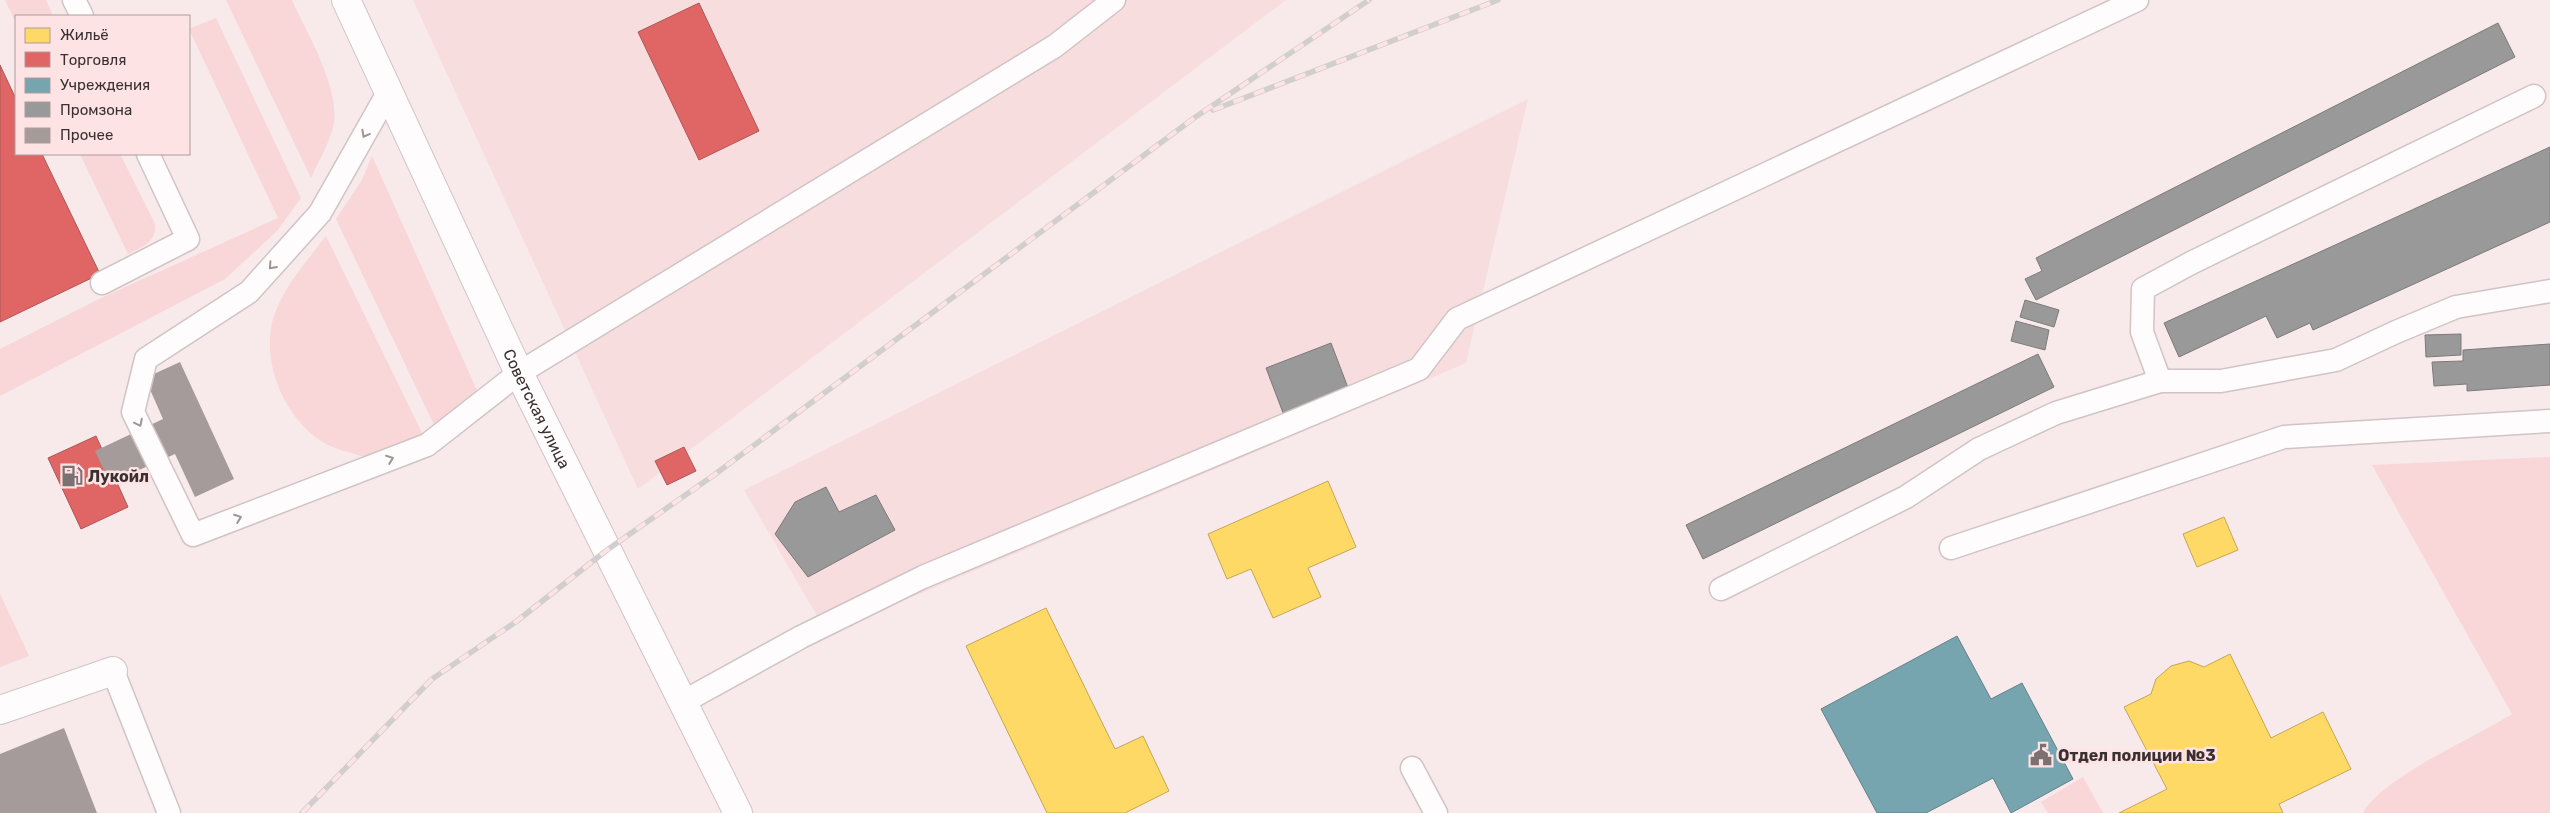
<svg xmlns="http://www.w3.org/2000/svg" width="2550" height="813" font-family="Rubik,sans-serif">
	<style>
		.built { fill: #f8dddf }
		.green { fill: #f9d6d8 }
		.homes { fill: #ffd966; stroke: #c4a656 }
		.shops { fill: #e06666; stroke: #ae5656 }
		.public { fill: #76a5af; stroke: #648289 }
		.industry { fill: #999; stroke: #7c7a7a }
		.building { fill: #a69b9b }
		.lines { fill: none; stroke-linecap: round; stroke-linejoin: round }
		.service-casing { stroke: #d0c4c5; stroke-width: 25 }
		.minor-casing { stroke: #d0c4c5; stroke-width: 30 }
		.secondary-casing { stroke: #d0c4c5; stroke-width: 30 }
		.service { stroke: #fefcfc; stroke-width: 22 }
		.minor { stroke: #fefcfc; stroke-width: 28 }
		.secondary { stroke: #fefcfc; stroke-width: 28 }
		.rail-casing { stroke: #d2cece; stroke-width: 5.5 }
		.rail { stroke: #fee3e4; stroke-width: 4; stroke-dasharray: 11; stroke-linecap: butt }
		.oneway { stroke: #9c9696 }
		.labels { text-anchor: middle; stroke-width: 5; stroke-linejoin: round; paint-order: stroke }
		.street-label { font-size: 16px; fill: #3a3031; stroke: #fee3e4 }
		.poi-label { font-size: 16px; font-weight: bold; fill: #3a3031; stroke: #fee3e4; text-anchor: start }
	</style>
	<rect width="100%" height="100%" fill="#f8e9ea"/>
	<g class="built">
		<polygon points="413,0 1286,0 638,489"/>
		<polygon points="1528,99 1466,363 827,633 744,490"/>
	</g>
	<g class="green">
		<polygon points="5,0 46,0 53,16 16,16 16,23"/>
		<path d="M226,0H292C307,34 338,83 334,122C331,141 319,160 311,178Z"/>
		<polygon points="216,18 301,198 277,231 225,279 0,396 0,349 99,299 278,218 189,29"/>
		<path d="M80,154H120L155,224C157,242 142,247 128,254Z"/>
		<polygon points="372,156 479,395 436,429 336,219 362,180"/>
		<path d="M326,236L423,435L364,457C350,452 333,449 321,441C283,416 260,359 274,316C285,285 307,261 326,236Z"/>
		<path d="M2550,457V813H2363C2381,778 2476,737 2512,714L2372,465Z"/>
		<polygon points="0,594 29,656 0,667"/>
		<polygon points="2083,777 2103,813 2048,813 2041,802"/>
	</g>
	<g class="homes">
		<polygon points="1328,481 1356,547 1308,568 1321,597 1273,618 1251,569 1227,579 1208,534"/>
		<polygon points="2224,517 2238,550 2197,567 2183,534"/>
		<polygon points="1046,608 1115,749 1143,736 1169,791 1125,813 1047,813 966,646"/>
		<polygon points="2230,654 2271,738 2323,712 2351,769 2279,804 2283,813 2119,813 2167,789 2124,707 2151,694 2156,679 2171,666 2189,661 2204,667"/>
	</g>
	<g class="shops">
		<polygon points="699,3 759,131 699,160 638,32"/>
		<polygon points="0,65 16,99 16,154 42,154 100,274 0,322"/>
		<polygon points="96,436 128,507 81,529 48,458"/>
		<polygon points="684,447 696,471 667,485 655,461"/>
	</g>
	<polygon class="public" points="1957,636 1991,699 2022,683 2073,779 2011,813 1993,778 1926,813 1877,813 1821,709"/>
	<g class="industry">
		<polygon points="2498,23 2515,57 2036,300 2025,279 2042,271 2036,258"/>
		<polygon points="2550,147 2550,222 2313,330 2310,323 2277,338 2266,316 2179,357 2164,323"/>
		<polygon points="2025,300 2059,310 2054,327 2020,317"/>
		<polygon points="2016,321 2049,330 2045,350 2011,341"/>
		<polygon points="2461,334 2461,355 2426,357 2425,335"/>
		<polygon points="1331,343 1350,393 1285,418 1266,368"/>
		<polygon points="2550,344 2550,385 2467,391 2467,384 2434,386 2432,362 2463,361 2463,350"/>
		<polygon points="2038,354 2054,387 1703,559 1686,525"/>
		<polygon points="826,487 839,512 876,495 895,530 808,577 775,534 795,502"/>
	</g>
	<g class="building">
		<polygon points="180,362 234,479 195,497 175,454 110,483 95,451 163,419 145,378"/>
		<polygon points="64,728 97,813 0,813 0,754"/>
	</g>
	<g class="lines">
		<g class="service-casing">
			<g id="service">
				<polyline points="74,0 82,16"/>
				<polyline points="389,91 320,213 249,292 146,359 133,412 193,535 427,445 519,373 1055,46 1114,0"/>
				<polyline points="102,283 188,239 148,154"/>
				<polyline points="2160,381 2142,332 2143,289 2191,263 2534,96"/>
				<polyline points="1951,548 2284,437 2550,421"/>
				<polyline points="1721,589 1906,497 1979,449 2056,413 2160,381 2221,381 2336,360 2396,332 2456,307 2550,291"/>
				<polyline points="113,671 169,813"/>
				<polyline points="683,702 801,637 923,577 1419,369 1457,319 2137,0"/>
				<polyline points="1412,768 1436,813"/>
			</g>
		</g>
		<g class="minor-casing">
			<polyline id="minor" points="0,710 113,671"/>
		</g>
		<g class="secondary-casing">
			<g id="secondary">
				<path id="s1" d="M346,0L519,373L738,813"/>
			</g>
		</g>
		<use href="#service" class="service"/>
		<use href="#minor" class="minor"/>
		<use href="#secondary" class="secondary"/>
		<g class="rail-casing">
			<g id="rail">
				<polyline points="1213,110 1498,0"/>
				<polyline points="302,813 432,679 517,621 607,550 714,475 1194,118 1369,0"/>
			</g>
		</g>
		<use href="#rail" class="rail"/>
	</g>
	<defs><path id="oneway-chevron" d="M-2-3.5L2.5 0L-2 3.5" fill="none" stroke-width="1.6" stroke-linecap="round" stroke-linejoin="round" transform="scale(1.25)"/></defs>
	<g class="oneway">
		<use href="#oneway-chevron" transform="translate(365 134) rotate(119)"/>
		<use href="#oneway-chevron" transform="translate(272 266) rotate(132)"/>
		<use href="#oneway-chevron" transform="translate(139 423) rotate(64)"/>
		<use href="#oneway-chevron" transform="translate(390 459) rotate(-21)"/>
		<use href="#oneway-chevron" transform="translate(238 518) rotate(-21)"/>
	</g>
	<defs>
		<g id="fuel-bare" transform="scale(1.725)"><path d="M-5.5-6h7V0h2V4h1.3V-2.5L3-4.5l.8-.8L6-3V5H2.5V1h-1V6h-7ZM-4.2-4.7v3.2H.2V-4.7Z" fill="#7c7172" stroke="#fee3e4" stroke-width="2.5" paint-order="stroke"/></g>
		<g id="civic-bare" transform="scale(1.725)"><path d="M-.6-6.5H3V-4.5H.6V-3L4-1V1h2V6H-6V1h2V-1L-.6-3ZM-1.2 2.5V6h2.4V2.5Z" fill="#7c7172" stroke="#fee3e4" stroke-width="2.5" paint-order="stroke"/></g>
	</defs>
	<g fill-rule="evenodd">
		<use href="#fuel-bare" x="72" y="476"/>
		<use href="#civic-bare" x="2041" y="755"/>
	</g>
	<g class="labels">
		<g class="street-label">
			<text dy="6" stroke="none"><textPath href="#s1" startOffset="451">Советская улица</textPath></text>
		</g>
		<g class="poi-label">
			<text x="88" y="482">Лукойл</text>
			<text x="2058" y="761">Отдел полиции №3</text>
		</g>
	</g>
	<rect x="15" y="15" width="175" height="140" fill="#fee3e4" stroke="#b09b9c"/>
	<rect x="25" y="28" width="25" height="15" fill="#ffd966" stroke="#b09b9c"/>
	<text x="60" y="40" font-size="15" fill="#3a3031">Жильё</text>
	<rect x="25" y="52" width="25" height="15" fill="#e06666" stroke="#b09b9c"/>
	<text x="60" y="65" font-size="15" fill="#3a3031">Торговля</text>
	<rect x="25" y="78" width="25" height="15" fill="#76a5af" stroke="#b09b9c"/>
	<text x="60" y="90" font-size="15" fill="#3a3031">Учреждения</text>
	<rect x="25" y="102" width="25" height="15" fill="#999999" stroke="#b09b9c"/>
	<text x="60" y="115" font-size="15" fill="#3a3031">Промзона</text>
	<rect x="25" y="128" width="25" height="15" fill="#a69b9b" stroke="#b09b9c"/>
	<text x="60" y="140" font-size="15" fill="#3a3031">Прочее</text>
</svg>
